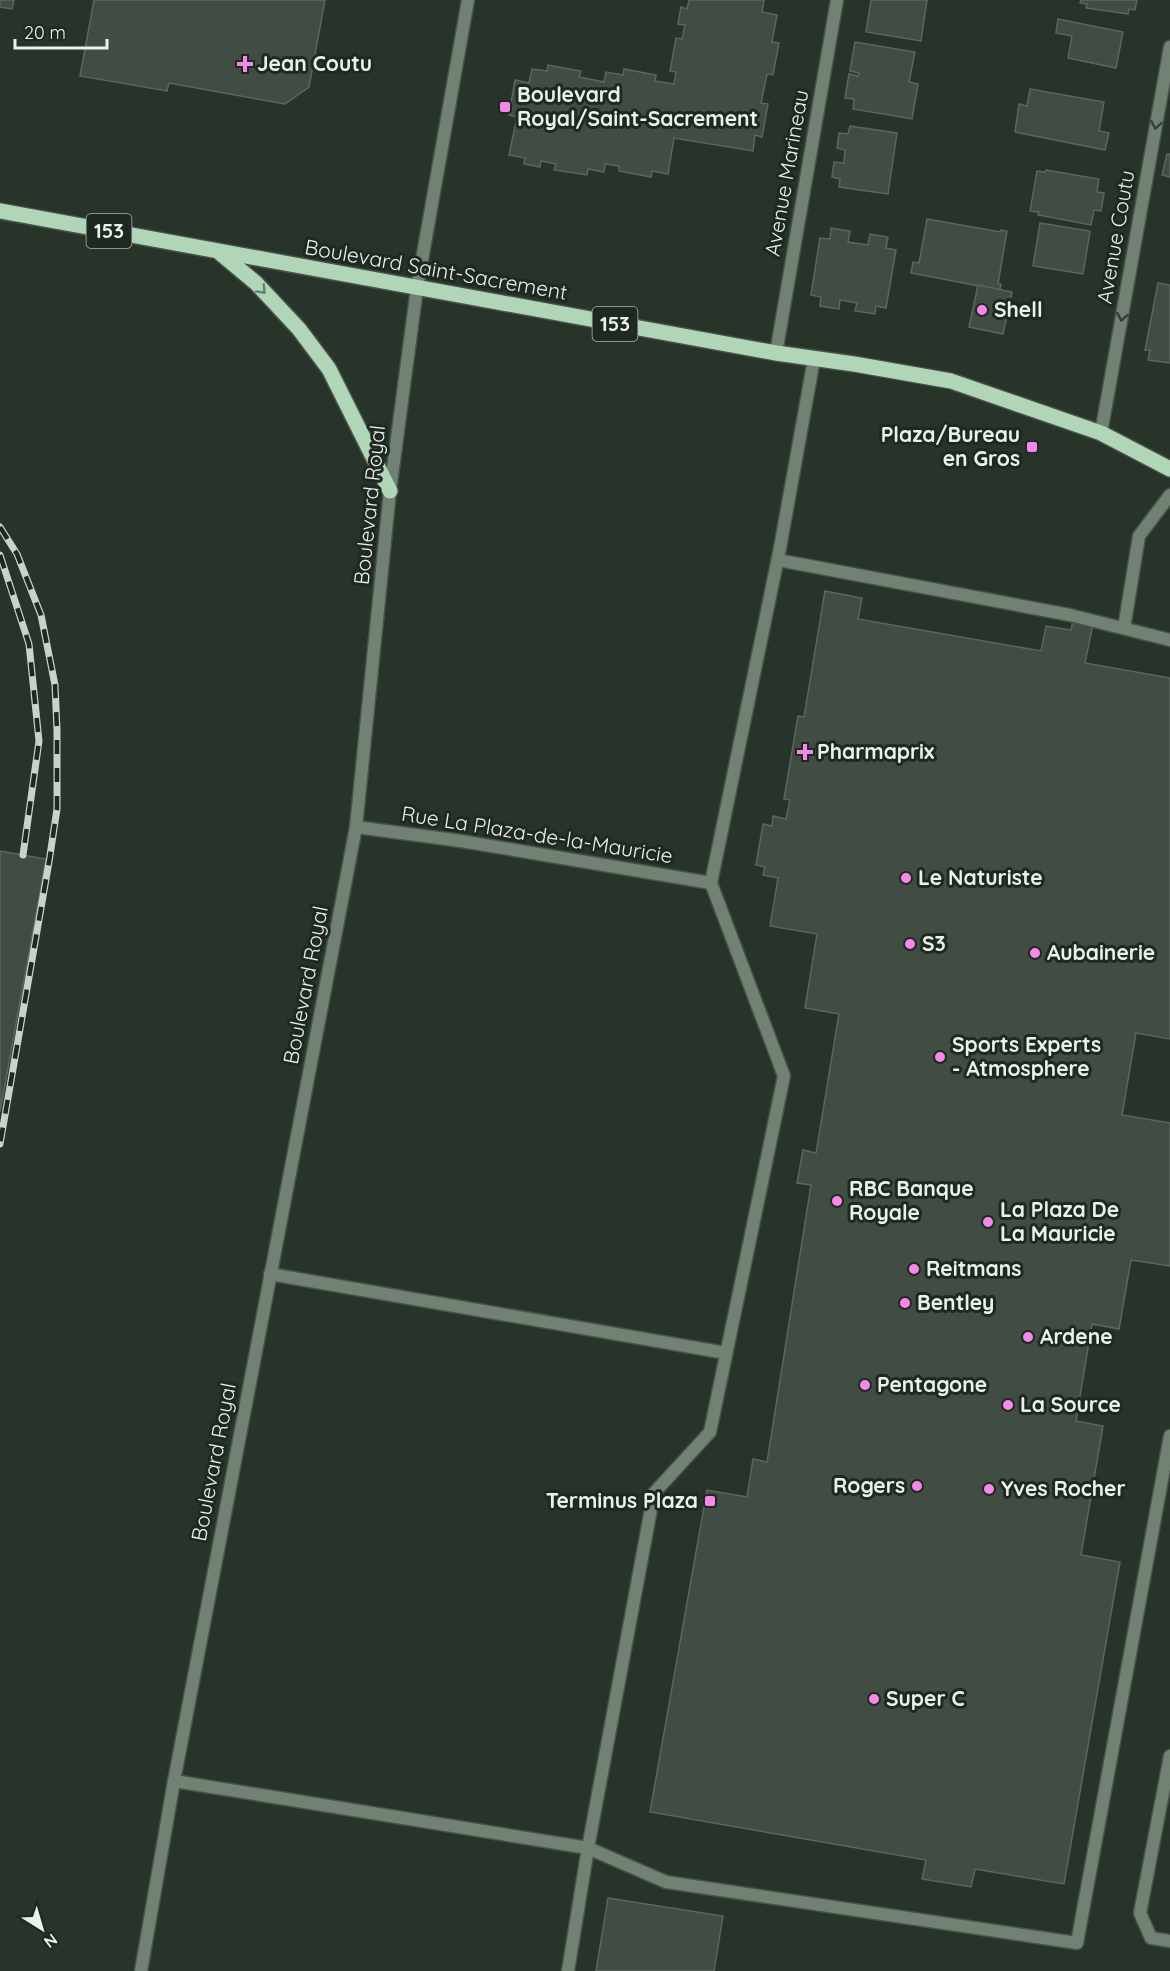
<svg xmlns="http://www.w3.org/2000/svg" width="1170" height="1971" font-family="Quicksand,sans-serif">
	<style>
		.building { fill: #414c43; stroke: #5b675d; stroke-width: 1.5 }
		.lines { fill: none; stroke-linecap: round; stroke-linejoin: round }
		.service-casing { stroke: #475249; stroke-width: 15 }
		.minor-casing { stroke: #475249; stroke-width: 15 }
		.tertiary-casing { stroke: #475249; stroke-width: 15 }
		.primary-casing { stroke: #475249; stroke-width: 18 }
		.service { stroke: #718274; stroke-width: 12 }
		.minor { stroke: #718274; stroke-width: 12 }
		.tertiary { stroke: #718274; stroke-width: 12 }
		.primary { stroke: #b0d5b7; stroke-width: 15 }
		.rail-casing { stroke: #cbd2cd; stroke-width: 7 }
		.rail { stroke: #1f2921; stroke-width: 4.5; stroke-dasharray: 14; stroke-linecap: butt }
		.oneway { stroke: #343f36 }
		.oneway2 { stroke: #687f6c }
		.poi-dot { fill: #f688ec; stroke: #1f2921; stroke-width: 2 }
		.labels { text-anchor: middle; stroke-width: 6; stroke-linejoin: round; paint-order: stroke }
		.shield { fill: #1f2921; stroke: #aeb6b0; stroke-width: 1.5 }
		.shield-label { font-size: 20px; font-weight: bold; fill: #ebf2ed }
		.poi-label { font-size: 21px; font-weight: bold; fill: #ebf2ed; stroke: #1f2921; text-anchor: start }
		.street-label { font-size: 21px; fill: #ebf2ed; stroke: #1f2921 }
	</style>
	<rect width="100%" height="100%" fill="#28332a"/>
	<g class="building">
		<polygon points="0,0 14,0 12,9 0,7"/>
		<polygon points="94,0 325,0 309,87 285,104 169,83 167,91 80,76"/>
		<polygon points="689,0 764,0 762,12 777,15 772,42 779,43 773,75 767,74 761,103 768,104 762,137 755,135 753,151 674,138 668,174 652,171 651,177 619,171 619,166 605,164 604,172 588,169 587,175 554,170 556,164 541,161 540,167 524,164 525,158 509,155 517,117 509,115 515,80 529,83 532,69 547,71 548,65 581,71 579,77 604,82 606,72 623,75 624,69 656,75 655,81 674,84 676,72 670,71 676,38 682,39 685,25 678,24 681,7 687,9"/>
		<polygon points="871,0 927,0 921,41 866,32"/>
		<polygon points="1081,0 1137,0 1135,10 1129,9 1128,14 1086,8 1087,4 1080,3"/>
		<polygon points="1058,19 1123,32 1116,68 1068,58 1072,36 1056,33"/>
		<polygon points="855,42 915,52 909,82 918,84 912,119 853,109 854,99 845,98 849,74 858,76 859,73 850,71"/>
		<polygon points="1030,89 1104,102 1099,131 1109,133 1105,150 1015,132 1019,104 1027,106"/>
		<polygon points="850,126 897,133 888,194 839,187 840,179 832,177 834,162 844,163 845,150 837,148 839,133 848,134"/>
		<polygon points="1167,154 1170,154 1170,177 1162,175"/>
		<polygon points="1046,170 1099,179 1097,192 1104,193 1101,211 1094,210 1091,225 1038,215 1039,212 1030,211 1037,171 1045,172"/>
		<polygon points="927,219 1001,232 1001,230 1007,231 998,284 1001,284 1000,290 911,273 913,262 919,263"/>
		<polygon points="1040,223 1090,231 1083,274 1033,266"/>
		<polygon points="831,228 850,231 848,242 868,245 870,234 888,237 886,248 896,250 886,308 876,306 875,314 855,311 857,303 840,300 839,309 820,306 821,297 811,295 820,238 830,239"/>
		<polygon points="1158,283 1170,285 1170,363 1148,360 1150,350 1145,350"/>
		<polygon points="978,285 1012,292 1003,334 969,327"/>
		<polygon points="825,591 862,598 858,619 1041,651 1046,626 1071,630 1073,620 1093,624 1085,663 1170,678 1170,1039 1136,1033 1122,1115 1170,1123 1170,1266 1131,1260 1119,1329 1092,1324 1076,1421 1103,1426 1081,1555 1120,1562 1064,1884 975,1869 971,1887 922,1879 926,1860 650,1812 707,1490 747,1497 753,1459 767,1462 811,1185 797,1183 803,1150 816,1153 839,1014 805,1008 817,934 770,926 778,878 763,875 765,867 756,865 763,824 772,826 773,816 786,819 790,800 784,799 798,716 804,717"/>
		<polygon points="0,851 46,859 0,1112"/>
		<polygon points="608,1898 723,1916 714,1971 596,1971"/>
	</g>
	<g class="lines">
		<g class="service-casing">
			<g id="service">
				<polyline points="778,560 1070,615 1170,640"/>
				<polyline points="1124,628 1139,536 1170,495"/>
				<polyline points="270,1274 726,1353"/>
				<polyline points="174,1781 588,1848 666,1882 1077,1943 1170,1436"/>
				<polyline points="568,1971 588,1848 654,1493 710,1432 784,1076 711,883 780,548 814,359"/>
			</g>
		</g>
		<g class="minor-casing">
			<g id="minor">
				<polyline points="776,353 837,0"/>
				<polyline points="1101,433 1170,47"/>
				<polyline points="356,827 461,841 711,883"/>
				<polyline points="1170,1756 1140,1913 1151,1938 1170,1941"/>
			</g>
		</g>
		<g class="tertiary-casing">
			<polyline id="tertiary" points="141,1971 174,1781 356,827 390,491 417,288 468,0"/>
		</g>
		<g class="primary-casing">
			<g id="primary">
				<polyline points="0,211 776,353 854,364 951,381 1101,433 1170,469"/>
				<polyline points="220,253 256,283 299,329 329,369 390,491"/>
			</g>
		</g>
		<use href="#service" class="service"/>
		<use href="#minor" class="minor"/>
		<use href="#tertiary" class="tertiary"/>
		<use href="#primary" class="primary"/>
		<g class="rail-casing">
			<g id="rail">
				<polyline points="0,527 17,554 41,615 55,685 57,730 57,809 49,862 0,1144"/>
				<polyline points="0,555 29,644 39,741 23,855"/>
			</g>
		</g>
		<use href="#rail" class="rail"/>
	</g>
	<defs><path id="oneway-chevron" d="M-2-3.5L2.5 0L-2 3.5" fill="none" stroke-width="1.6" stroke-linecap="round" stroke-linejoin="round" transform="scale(1.5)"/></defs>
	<g class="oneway">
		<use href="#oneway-chevron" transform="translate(1156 125) rotate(100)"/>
		<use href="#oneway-chevron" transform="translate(1122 317) rotate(100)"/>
	</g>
	<use class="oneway2" href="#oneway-chevron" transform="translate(262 290) rotate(47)"/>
	<g class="poi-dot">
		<path d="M242 55h6v6h6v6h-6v6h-6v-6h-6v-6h6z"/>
		<rect x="499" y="101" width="12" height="12" rx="3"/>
		<circle cx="982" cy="310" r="6"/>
		<rect x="1026" y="441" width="12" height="12" rx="3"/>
		<path d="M802 743h6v6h6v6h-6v6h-6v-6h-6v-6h6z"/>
		<circle cx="906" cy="878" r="6"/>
		<circle cx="910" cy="944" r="6"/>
		<circle cx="1035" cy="953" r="6"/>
		<circle cx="940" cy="1057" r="6"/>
		<circle cx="837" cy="1201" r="6"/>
		<circle cx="988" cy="1222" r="6"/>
		<circle cx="914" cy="1269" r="6"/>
		<circle cx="905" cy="1303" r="6"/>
		<circle cx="1028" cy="1337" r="6"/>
		<circle cx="865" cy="1385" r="6"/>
		<circle cx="1008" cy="1405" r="6"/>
		<circle cx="917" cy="1486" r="6"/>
		<circle cx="989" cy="1489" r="6"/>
		<rect x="704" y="1495" width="12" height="12" rx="3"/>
		<circle cx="874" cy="1699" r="6"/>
	</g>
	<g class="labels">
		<g class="shield">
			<rect x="86.5" y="214" width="45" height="34" rx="4.5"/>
			<rect x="592.5" y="307" width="45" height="34" rx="4.5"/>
		</g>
		<g class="shield-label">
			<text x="109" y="238">153</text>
			<text x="615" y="331">153</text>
		</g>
		<g class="poi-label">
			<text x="257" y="71">Jean Coutu</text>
			<text x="517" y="102">Boulevard<tspan x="517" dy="24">Royal/Saint-Sacrement</tspan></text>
			<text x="994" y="317">Shell</text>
			<text x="1020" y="442" text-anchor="end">Plaza/Bureau<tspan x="1020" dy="24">en Gros</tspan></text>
			<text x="817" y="759">Pharmaprix</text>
			<text x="918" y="885">Le Naturiste</text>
			<text x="922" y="951">S3</text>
			<text x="1047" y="960">Aubainerie</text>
			<text x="952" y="1052">Sports Experts<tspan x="952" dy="24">- Atmosphere</tspan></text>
			<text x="849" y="1196">RBC Banque<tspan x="849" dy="24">Royale</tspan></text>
			<text x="1000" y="1217">La Plaza De<tspan x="1000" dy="24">La Mauricie</tspan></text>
			<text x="926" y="1276">Reitmans</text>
			<text x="917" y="1310">Bentley</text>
			<text x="1040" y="1344">Ardene</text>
			<text x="877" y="1392">Pentagone</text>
			<text x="1020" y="1412">La Source</text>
			<text x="905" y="1493" text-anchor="end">Rogers</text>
			<text x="1001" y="1496">Yves Rocher</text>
			<text x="698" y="1508" text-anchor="end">Terminus Plaza</text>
			<text x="886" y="1706">Super C</text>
		</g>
		<g class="street-label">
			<text transform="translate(787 173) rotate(-80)" y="7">Avenue Marineau</text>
			<text transform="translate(1116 237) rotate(-80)" y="7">Avenue Coutu</text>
			<text transform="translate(436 270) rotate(10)" y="7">Boulevard Saint-Sacrement</text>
			<text transform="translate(370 505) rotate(-84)" y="7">Boulevard Royal</text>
			<text transform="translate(537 835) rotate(9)" y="7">Rue La Plaza-de-la-Mauricie</text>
			<text transform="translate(306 985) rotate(-79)" y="7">Boulevard Royal</text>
			<text transform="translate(214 1462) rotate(-79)" y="7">Boulevard Royal</text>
		</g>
	</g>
	<g transform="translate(42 1929) rotate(143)" stroke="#1f2921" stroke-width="4.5" paint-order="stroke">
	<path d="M0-4.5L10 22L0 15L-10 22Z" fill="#ebf2ed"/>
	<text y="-9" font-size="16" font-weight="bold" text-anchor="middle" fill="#ebf2ed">N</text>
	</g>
	<path d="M15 39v9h92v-9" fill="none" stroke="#ebf2ed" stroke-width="3"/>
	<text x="24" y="39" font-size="18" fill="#ebf2ed" stroke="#1f2921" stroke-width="4.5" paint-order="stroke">20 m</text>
</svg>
